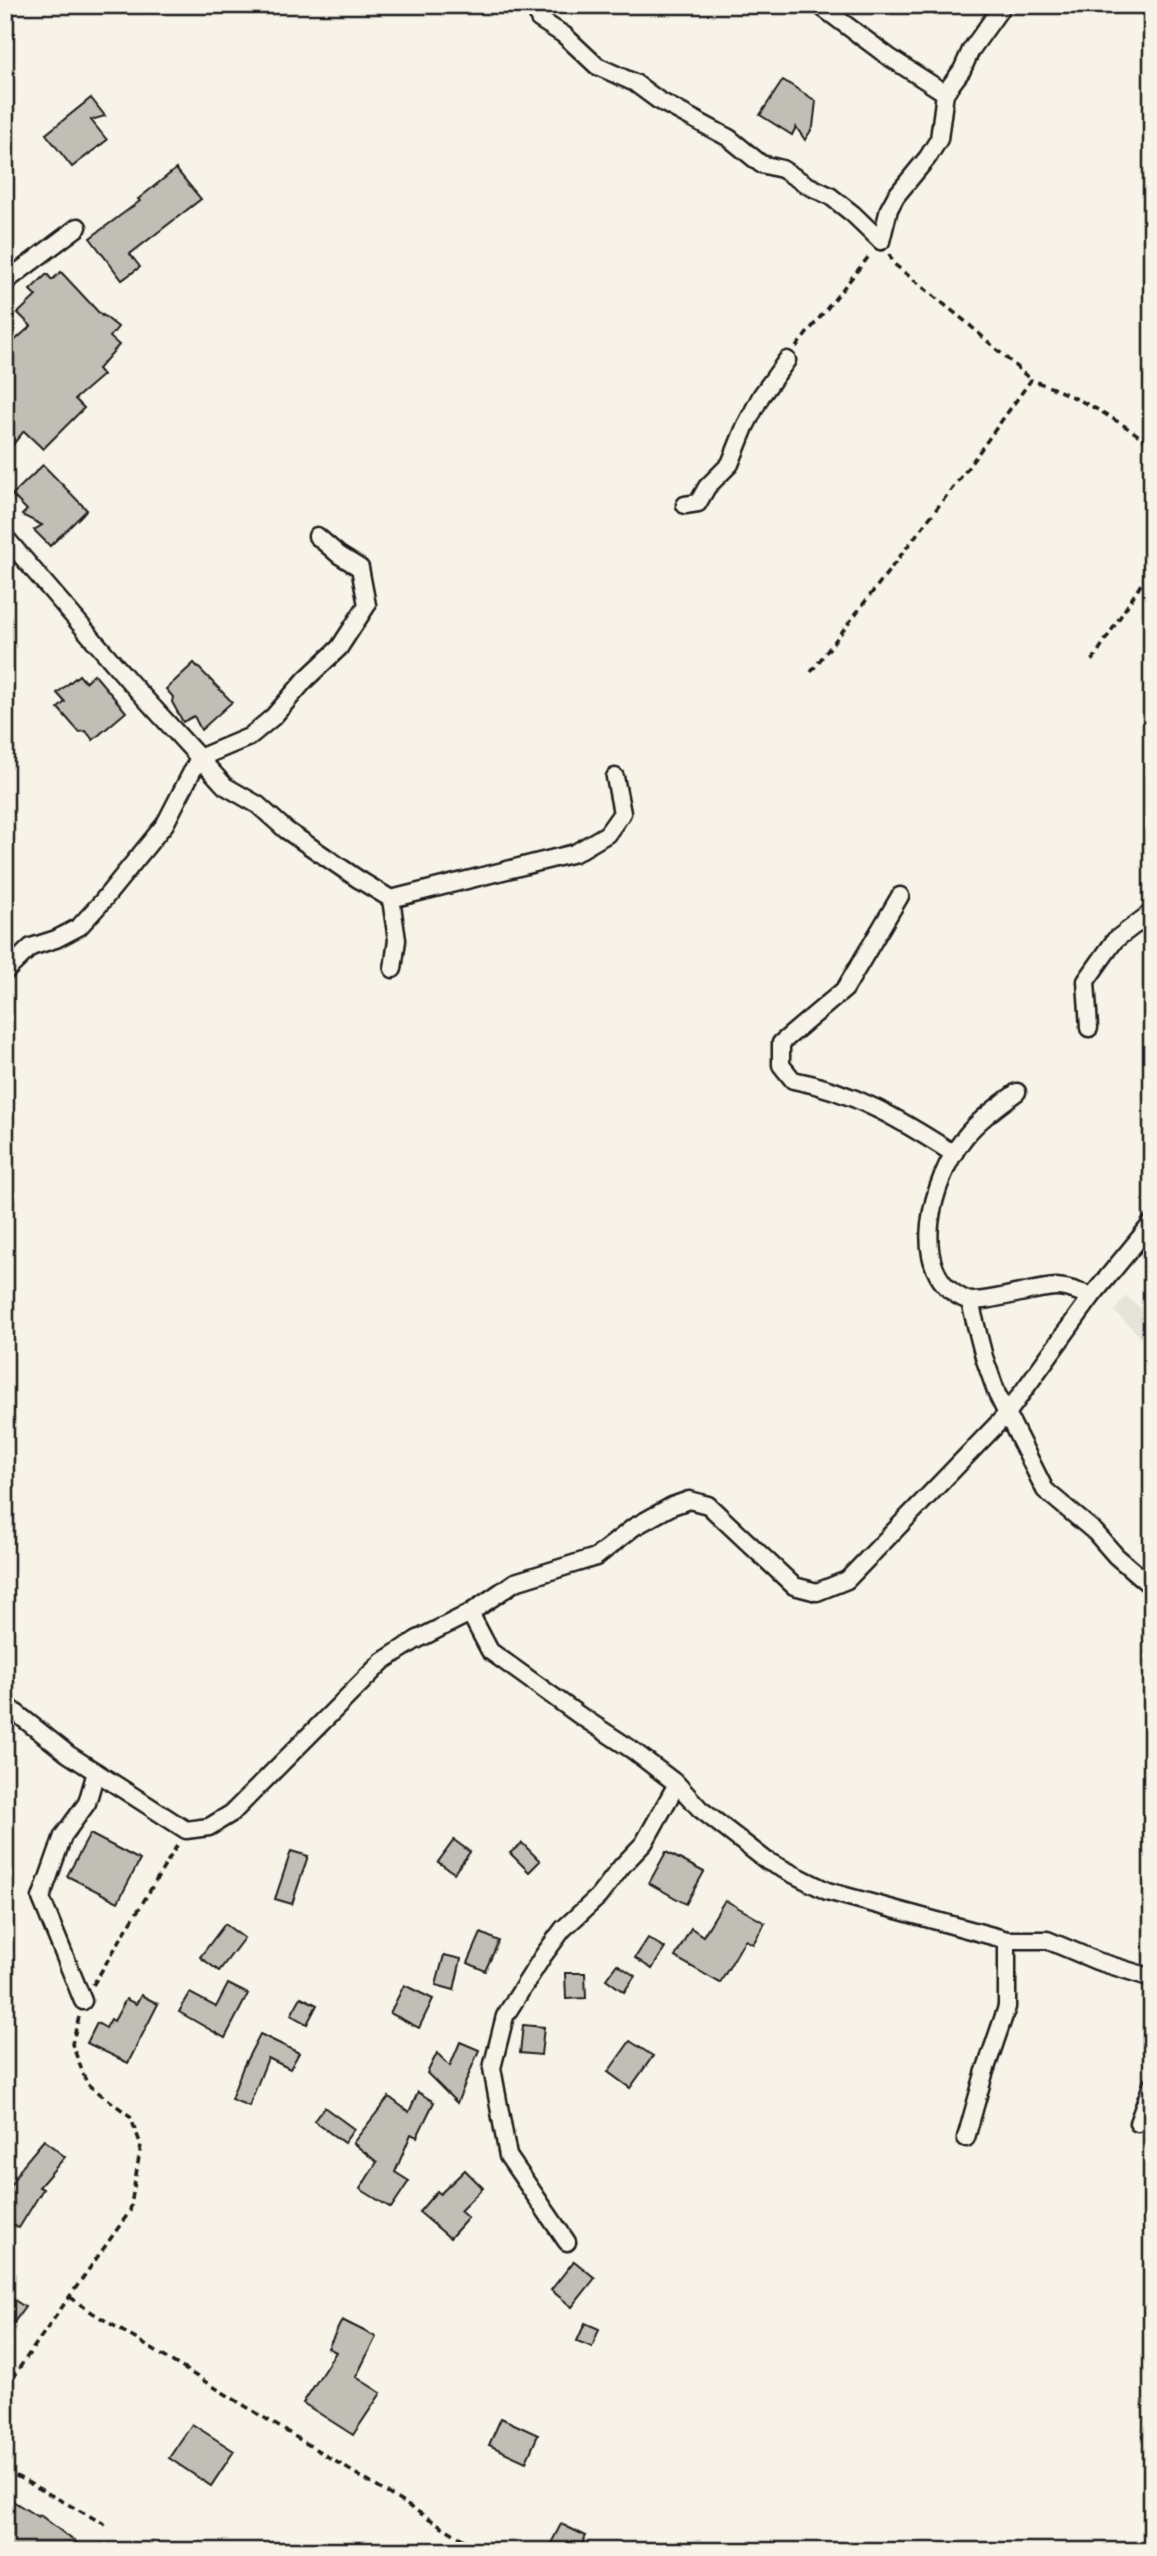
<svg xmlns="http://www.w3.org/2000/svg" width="1157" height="2556" font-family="Mynerve,sans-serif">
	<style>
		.built { fill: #e6e3d9 }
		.building { fill: #c0beb5; stroke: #1c1c1c; stroke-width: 2 }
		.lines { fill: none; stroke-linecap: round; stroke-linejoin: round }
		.street-casing { stroke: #1c1c1c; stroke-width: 21 }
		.path { stroke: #1c1c1c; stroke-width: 3.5; stroke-dasharray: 7 5; stroke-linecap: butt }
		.street { stroke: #f7f3e8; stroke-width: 16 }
	</style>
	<rect width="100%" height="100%" fill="#f7f3e8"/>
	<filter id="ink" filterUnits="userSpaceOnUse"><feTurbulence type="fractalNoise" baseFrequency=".0143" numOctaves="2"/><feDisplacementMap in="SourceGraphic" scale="14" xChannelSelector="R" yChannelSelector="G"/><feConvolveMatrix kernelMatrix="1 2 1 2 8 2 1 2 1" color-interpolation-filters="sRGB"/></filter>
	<g filter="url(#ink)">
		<polygon class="built" points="1126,1296 1152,1317 1152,1348 1114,1311"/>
		<g class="building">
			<polygon points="783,80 816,101 813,127 805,140 796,127 792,135 760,115"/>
			<polygon points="91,98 105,116 91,120 107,140 72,167 46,134"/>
			<polygon points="176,169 201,199 130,254 140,267 122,280 90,238 140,201 138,199"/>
			<polygon points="61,272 102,316 103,315 118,327 110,337 119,345 98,369 103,375 75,399 84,408 43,449 24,431 5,454 5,349 31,326 18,313 36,296 30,290 47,274 52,280"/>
			<polygon points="43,465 87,510 50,546 34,530 42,525 22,515 27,510 12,495"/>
			<polygon points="194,663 232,702 201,730 194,716 183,722 172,702 173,697 166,689"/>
			<polygon points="94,674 126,712 93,740 86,731 79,732 58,708 65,702 57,693 79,675 85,682"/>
			<polygon points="90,1834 140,1860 118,1902 67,1876"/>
			<polygon points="454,1840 470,1852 454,1873 438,1862"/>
			<polygon points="522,1843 540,1861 529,1872 510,1853"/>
			<polygon points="291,1851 308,1856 292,1904 275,1899"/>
			<polygon points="666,1852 704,1872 686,1904 649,1883"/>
			<polygon points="725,1900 765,1923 753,1944 745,1940 720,1983 675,1957 691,1928 703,1936"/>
			<polygon points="225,1924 244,1938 219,1971 200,1957"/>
			<polygon points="481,1933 499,1941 485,1971 468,1963"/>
			<polygon points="648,1938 665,1948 652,1969 635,1958"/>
			<polygon points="444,1955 461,1959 454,1990 436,1985"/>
			<polygon points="617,1964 635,1976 624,1992 606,1979"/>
			<polygon points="565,1973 585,1973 586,1998 566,1999"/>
			<polygon points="228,1984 248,1994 225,2038 179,2012 190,1993 216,2007"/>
			<polygon points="404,1985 433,1999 419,2028 390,2013"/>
			<polygon points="141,1995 158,2004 128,2063 87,2043 97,2023 106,2028 111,2019 114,2021 126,1999 136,2004"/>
			<polygon points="301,1997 317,2005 307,2024 291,2015"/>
			<polygon points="523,2025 544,2027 541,2055 520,2053"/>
			<polygon points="260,2034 299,2053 290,2069 268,2058 249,2106 231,2099 243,2067"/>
			<polygon points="630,2041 653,2056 630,2088 608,2072"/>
			<polygon points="460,2042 479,2050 457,2103 427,2073 437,2053 450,2066"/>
			<polygon points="418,2092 434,2102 417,2137 411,2134 395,2172 409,2181 391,2208 360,2189 377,2162 353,2143 389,2097 409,2112"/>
			<polygon points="324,2107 354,2129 344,2143 314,2121"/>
			<polygon points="44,2140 65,2157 39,2187 43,2189 19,2228 5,2220 5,2194 23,2165"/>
			<polygon points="465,2170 483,2188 460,2211 468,2218 450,2238 419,2212 437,2191 440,2194"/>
			<polygon points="574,2261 595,2278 572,2307 551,2290"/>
			<polygon points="5,2294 25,2307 5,2335"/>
			<polygon points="342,2320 376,2337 356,2377 381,2393 353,2435 303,2403 336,2352 328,2348"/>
			<polygon points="585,2323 599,2329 592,2347 577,2341"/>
			<polygon points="501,2418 538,2435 526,2462 489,2445"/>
			<polygon points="192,2424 234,2451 211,2486 169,2458"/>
			<polygon points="5,2496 38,2517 40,2515 87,2551 5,2551"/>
			<polygon points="561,2524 586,2536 578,2551 547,2551"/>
		</g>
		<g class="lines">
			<g class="street-casing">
				<g id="street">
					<polyline points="819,5 889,57 945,93"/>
					<polyline points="539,19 564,35 597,66 635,83 658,100 729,138 761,164 782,169 807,185 830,196 853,214 881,241"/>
					<polyline points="881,241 889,209 896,196 928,157 939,139 945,93 962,70 971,50 1003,5"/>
					<polyline points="5,282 78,227"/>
					<polyline points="685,505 698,503 707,487 730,464 745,427 761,396 787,360"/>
					<polyline points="5,537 129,681 225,786 258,805 286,830 358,879 391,899 397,940 393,969"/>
					<path d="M900,896L845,989L781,1043V1065L793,1080C853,1091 903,1121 954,1154"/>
					<polyline points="391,899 575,853 607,834 622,813 615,777"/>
					<polyline points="5,972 31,947 56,939 79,927 100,904 165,824 199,758 249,737 273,717 306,679 339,648 367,605 360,568 339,555 317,536"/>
					<polyline points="1089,1028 1086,981 1115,940 1152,912"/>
					<path d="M1017,1092C1000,1105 978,1120 965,1137C932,1178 904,1275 967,1300C979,1305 1037,1287 1056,1287C1068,1287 1081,1293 1092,1296"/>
					<polyline points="970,1302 984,1357 997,1394 1045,1490 1095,1532 1116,1556 1152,1587"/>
					<polyline points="470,1613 490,1651 579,1715 631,1749 677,1784 700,1809 767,1861 827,1891 1007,1940 1047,1940 1097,1961 1152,1978"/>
					<polyline points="5,1704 68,1754 186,1830 209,1827 232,1813 383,1661 416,1640 470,1613 515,1582 596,1557 634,1527 672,1506 689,1500 708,1505 794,1586 817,1592 847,1580 1006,1415 1092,1296 1152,1223"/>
					<polyline points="83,2001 41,1898 63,1836 87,1803 96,1772"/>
					<polyline points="1138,2123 1152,2085"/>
					<polyline points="966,2138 984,2074 1007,2007 1007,1940"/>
					<polyline points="567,2242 508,2156 492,2068 505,2016 543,1956 563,1929 598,1897 622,1866 644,1843 677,1784"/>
				</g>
			</g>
			<g class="path">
				<polyline points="889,254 894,264 966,322 1031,380"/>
				<polyline points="796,347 870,255"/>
				<polyline points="1092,661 1152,567"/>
				<path d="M811,672L964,473L1031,380C1075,395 1114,417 1152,445"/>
				<polyline points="93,1985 178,1844"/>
				<polyline points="70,2297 93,2313 482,2551"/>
				<polyline points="5,2388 130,2211 141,2145 130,2116 87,2084 72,2044 79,2017"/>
				<polyline points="5,2470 106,2525"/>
			</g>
			<use href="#street" class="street"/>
		</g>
	</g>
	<rect width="1157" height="2556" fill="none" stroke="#f7f3e8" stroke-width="28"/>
	<rect x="14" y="14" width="1129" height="2528" fill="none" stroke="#1c1c1c" stroke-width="2.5" filter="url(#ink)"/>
</svg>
